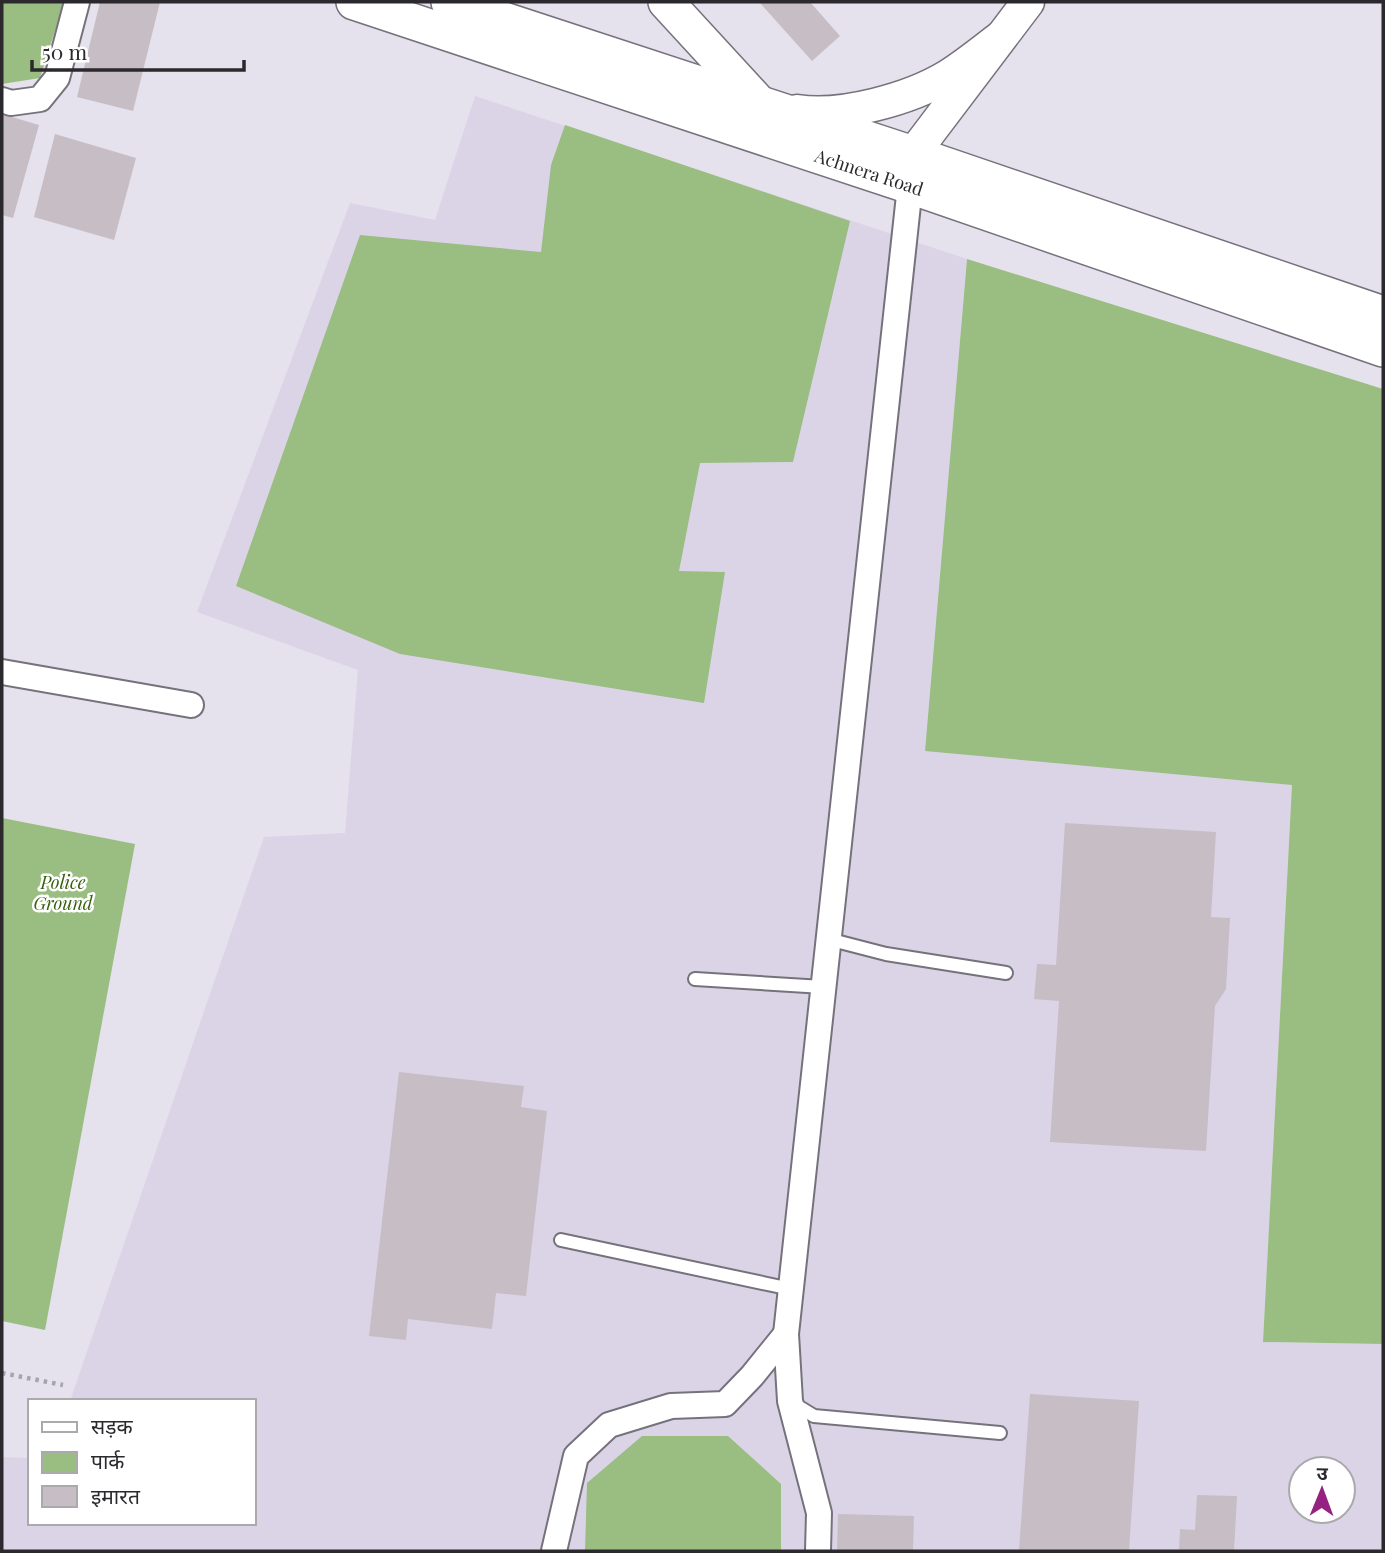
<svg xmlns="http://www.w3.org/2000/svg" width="1385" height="1553" font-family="'Playfair Display','Noto Sans Devanagari',serif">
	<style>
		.built { fill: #dbd4e7; fill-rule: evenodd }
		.green { fill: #9abd81 }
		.building { fill: #c7bdc5 }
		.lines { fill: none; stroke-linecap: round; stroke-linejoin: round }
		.service-casing { stroke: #76727c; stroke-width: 16 }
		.minor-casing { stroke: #76727c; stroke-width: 28 }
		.tertiary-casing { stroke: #76727c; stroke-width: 35 }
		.secondary-casing { stroke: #76727c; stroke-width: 38 }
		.path { stroke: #a7a4ad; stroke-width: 4.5; stroke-dasharray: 3.5 5; stroke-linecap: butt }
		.service { stroke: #fff; stroke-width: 12 }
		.minor { stroke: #fff; stroke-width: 24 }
		.tertiary { stroke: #fff; stroke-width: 32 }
		.secondary { stroke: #fff; stroke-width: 35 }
		.labels { text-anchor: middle; stroke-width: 5; stroke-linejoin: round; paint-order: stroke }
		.street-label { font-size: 18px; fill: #2b292d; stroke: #fff }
		.park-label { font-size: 18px; font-style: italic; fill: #375f0e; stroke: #fff }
	</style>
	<rect width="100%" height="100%" fill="#e5e1ed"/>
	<path class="built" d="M475,96L967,259L925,750L1292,785L1263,1342L1383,1344V1551H2V1457L30,1458V1523H254V1401H70L264,837L345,833L358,670L197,612L350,203L435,220ZM1301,1469H1343V1511H1301Z"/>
	<g class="green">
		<polygon points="2,2 64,2 40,78 2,84"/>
		<polygon points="565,125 850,221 793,462 700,463 679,571 725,572 704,703 400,654 236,586 360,235 541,252 551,165"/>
		<polygon points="967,259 1383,389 1383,1344 1263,1342 1292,785 925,751"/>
		<polygon points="2,818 135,844 45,1330 2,1321"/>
		<polygon points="642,1436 728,1436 781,1484 781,1551 585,1551 587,1483"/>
	</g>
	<g class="building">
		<polygon points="100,2 160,2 133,111 77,97"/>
		<polygon points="759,2 810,2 840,36 812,61"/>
		<polygon points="2,114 39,125 13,218 2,215"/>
		<polygon points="55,134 136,158 114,240 34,217"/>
		<polygon points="1065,823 1216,832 1211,917 1230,918 1226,989 1215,1006 1206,1151 1050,1142 1059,1001 1034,999 1037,964 1056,965"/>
		<polygon points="399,1072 524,1086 521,1107 547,1111 526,1296 496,1293 492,1329 408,1319 406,1340 369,1336"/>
		<polygon points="1030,1394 1139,1401 1129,1551 1019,1551"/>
		<polygon points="1197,1495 1237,1496 1234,1551 1179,1551 1180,1529 1195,1530"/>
		<polygon points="838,1514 914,1516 913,1551 837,1551"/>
	</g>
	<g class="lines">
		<g class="service-casing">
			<g id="service">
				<polyline points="828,939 886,954 1006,973"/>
				<polyline points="695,979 823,987"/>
				<polyline points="561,1240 791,1289"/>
				<polyline points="791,1402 814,1416 1000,1433"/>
			</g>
		</g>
		<g class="minor-casing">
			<g id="minor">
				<polyline points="2,100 11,103 40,99 57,78 77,2"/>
				<polyline points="2,672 191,705"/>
				<polyline points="554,1551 576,1456 609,1425 671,1406 725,1404 752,1376 786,1334"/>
				<polyline points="818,1551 819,1513 790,1401 786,1334 910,186"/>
			</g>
		</g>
		<g class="tertiary-casing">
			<g id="tertiary">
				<path d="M797,111C841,118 910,99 948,76C967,64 984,50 1001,37"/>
				<polyline points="911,179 913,154 1028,2"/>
			</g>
		</g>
		<g class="secondary-casing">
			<g id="secondary">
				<polyline points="354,2 910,186 1383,349"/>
				<polyline points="449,2 913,154 1383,314"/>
				<polyline points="666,2 758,102"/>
			</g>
		</g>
		<polyline class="path" points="2,1373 63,1385"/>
		<use href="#service" class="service"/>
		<use href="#minor" class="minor"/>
		<use href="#tertiary" class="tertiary"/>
		<use href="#secondary" class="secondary"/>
	</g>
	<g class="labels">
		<g class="street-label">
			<text transform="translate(869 173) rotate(18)" y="6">Achnera Road</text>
		</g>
		<g class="park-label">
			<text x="63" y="889">Police<tspan x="63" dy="21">Ground</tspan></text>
		</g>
	</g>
	<rect width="1385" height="1553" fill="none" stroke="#2b292d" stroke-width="7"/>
	<rect x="28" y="1399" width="228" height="126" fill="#ffffff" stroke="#aaa9ab" stroke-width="2"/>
	<rect x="42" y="1422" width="35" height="10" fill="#ffffff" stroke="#aaa9ab" stroke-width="2"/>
	<text x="91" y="1434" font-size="21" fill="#2b292d">सड़क</text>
	<rect x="42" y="1452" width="35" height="21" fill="#9abd81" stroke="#aaa9ab" stroke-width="2"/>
	<text x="91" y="1469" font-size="21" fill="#2b292d">पार्क</text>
	<rect x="42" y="1486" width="35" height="21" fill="#c7bdc5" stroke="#aaa9ab" stroke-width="2"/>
	<text x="91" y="1504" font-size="21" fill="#2b292d">इमारत</text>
	<g transform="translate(1322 1490) rotate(1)"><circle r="33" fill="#ffffff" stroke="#aaa9ab" stroke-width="2"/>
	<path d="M0-5L12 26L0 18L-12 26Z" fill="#952280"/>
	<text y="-10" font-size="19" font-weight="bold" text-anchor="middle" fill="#2b292d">उ</text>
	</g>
	<path d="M32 60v10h212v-10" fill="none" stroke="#2b292d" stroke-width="3.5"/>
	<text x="42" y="60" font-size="21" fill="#2b292d" stroke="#ffffff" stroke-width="5" paint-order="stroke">50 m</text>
</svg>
